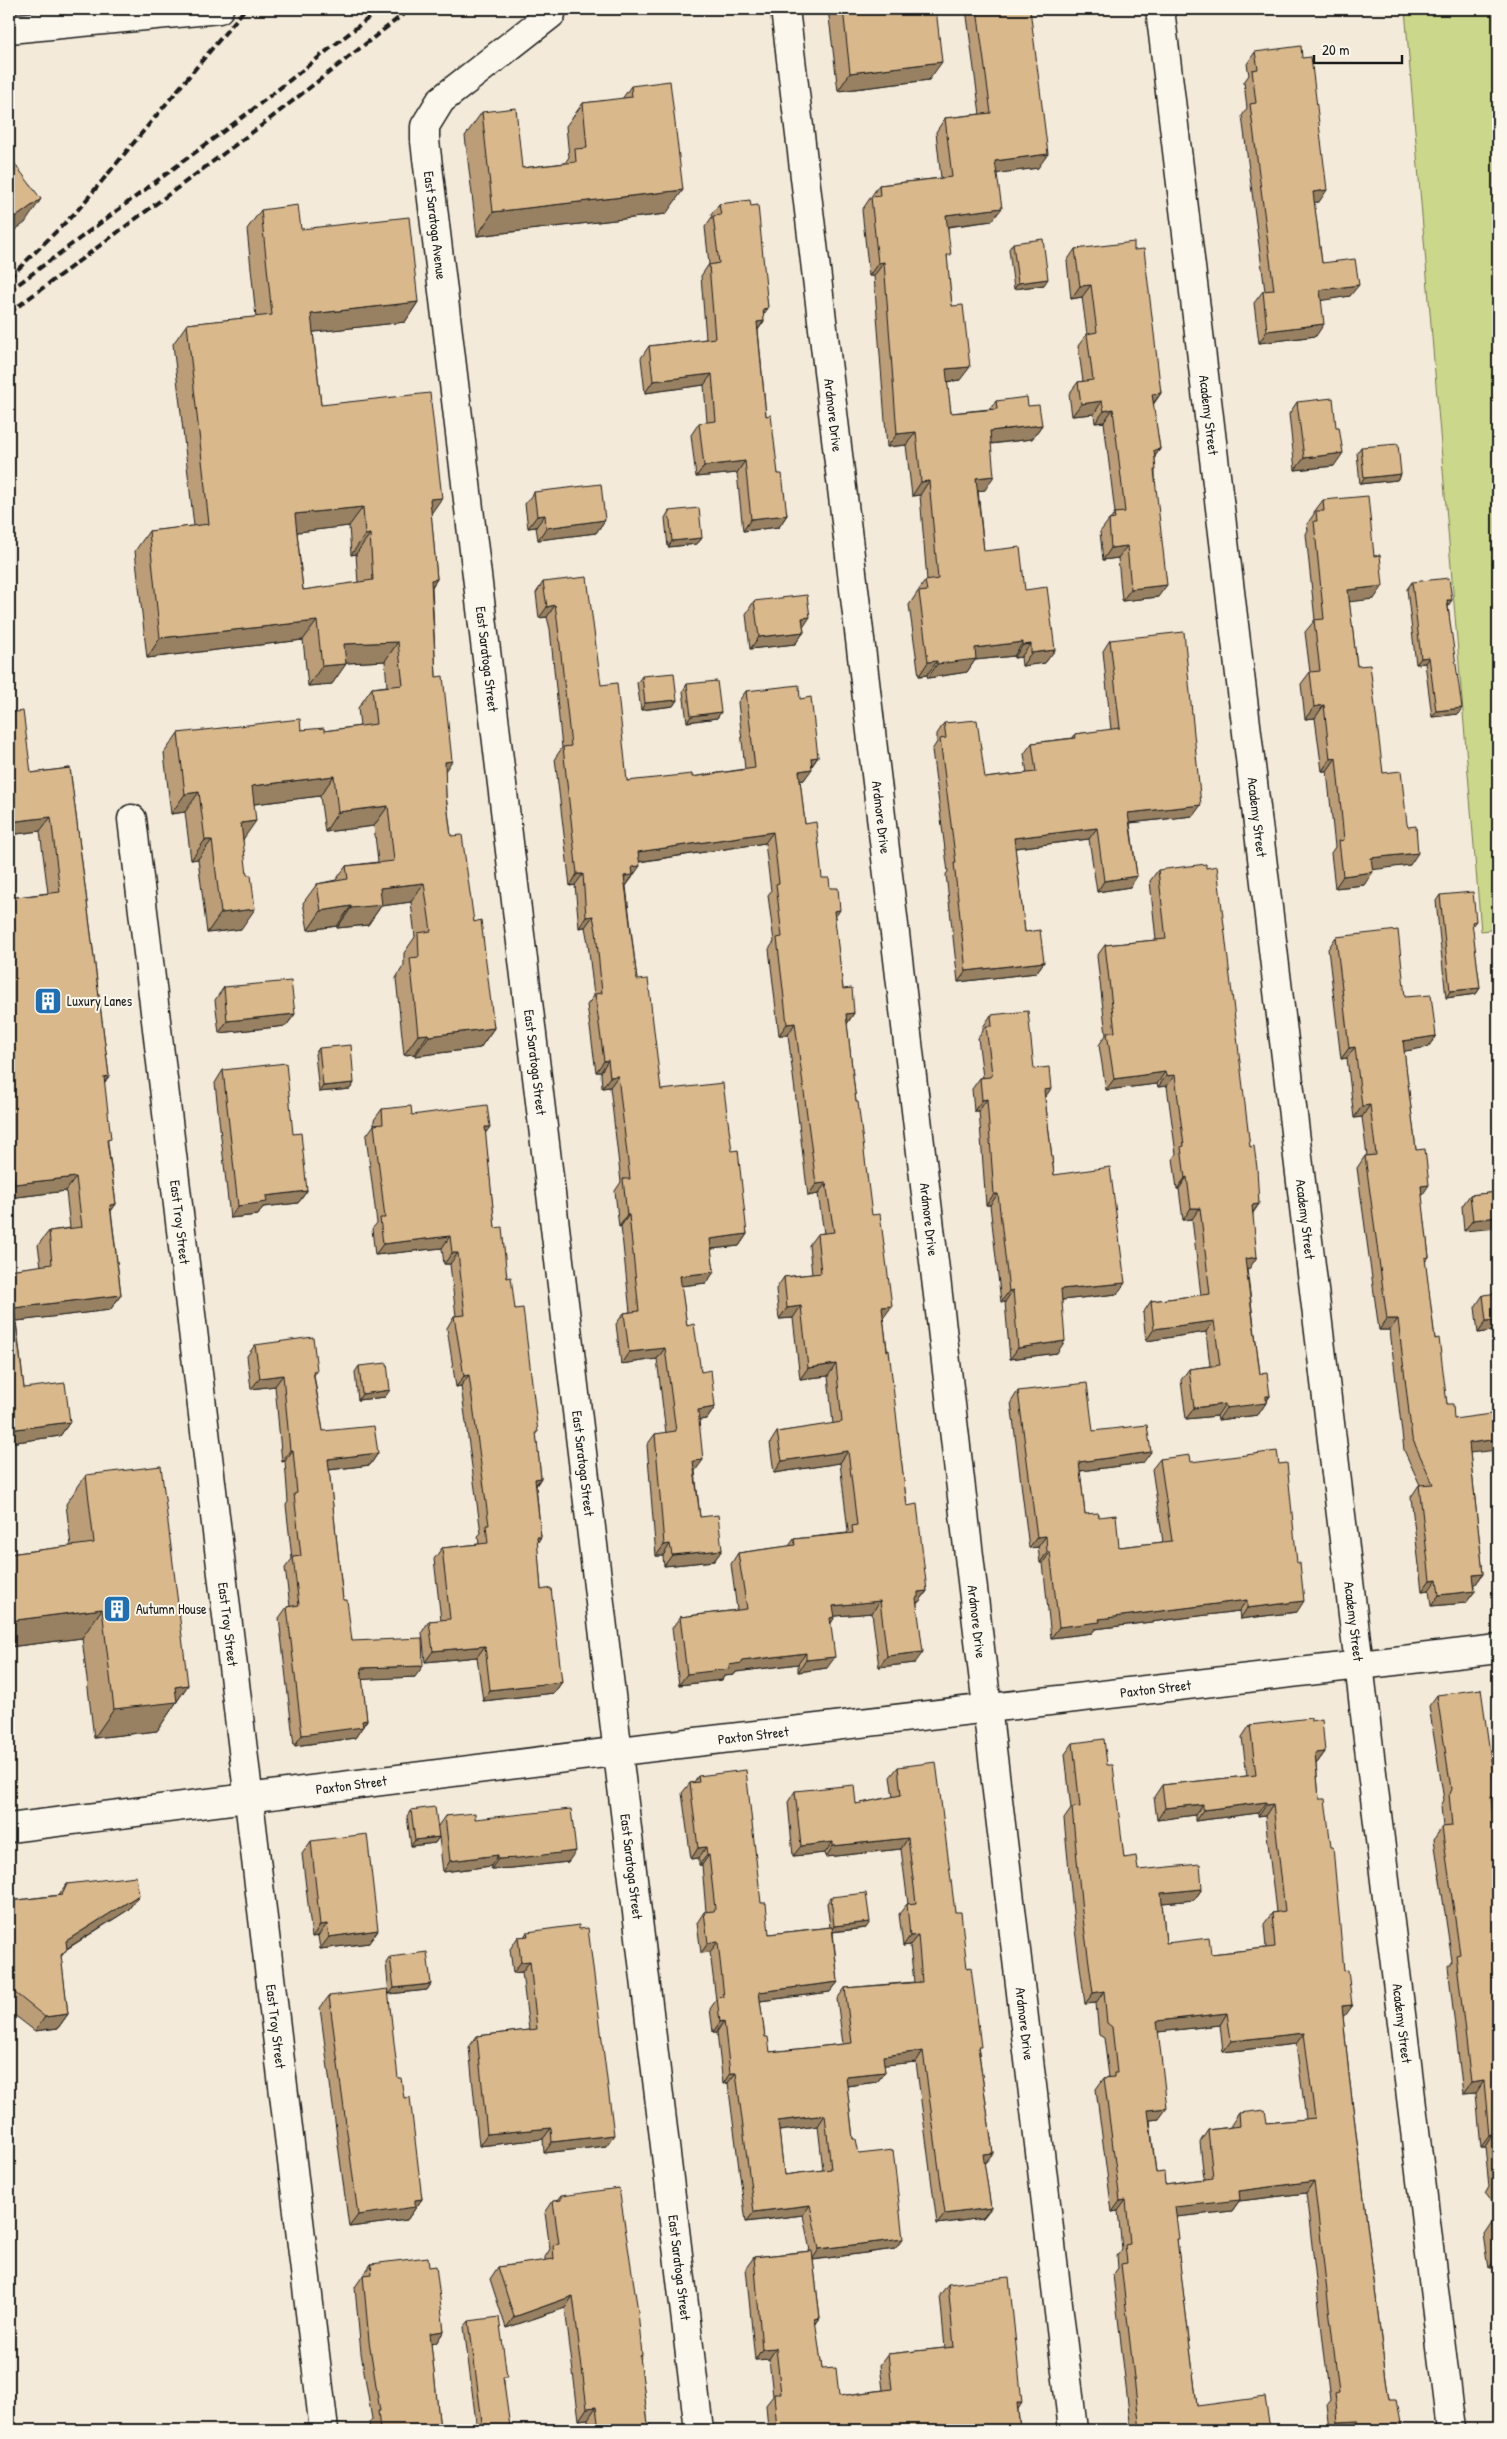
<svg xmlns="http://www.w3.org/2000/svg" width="1507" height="2439" font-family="'Patrick Hand',sans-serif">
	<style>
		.green { fill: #cbd78a; stroke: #747a53 }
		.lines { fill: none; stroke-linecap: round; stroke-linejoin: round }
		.minor-casing { stroke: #1c1c1c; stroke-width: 31 }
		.tertiary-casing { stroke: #1c1c1c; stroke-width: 31 }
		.minor { stroke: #fbf7ec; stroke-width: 28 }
		.tertiary { stroke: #fbf7ec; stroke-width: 28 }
		.rail { stroke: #1c1c1c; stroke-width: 4; stroke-dasharray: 8 4; stroke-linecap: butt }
		.wall { fill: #bb9e78; stroke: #1c1c1c; fill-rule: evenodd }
		.shaded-wall { fill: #988162; stroke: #1c1c1c }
		.building { fill: #d9b88c; stroke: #1c1c1c; fill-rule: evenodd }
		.labels { text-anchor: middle; stroke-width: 4; stroke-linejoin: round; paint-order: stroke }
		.street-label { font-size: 14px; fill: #1c1c1c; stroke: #fbf7ec }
		.poi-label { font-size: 14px; fill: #1c1c1c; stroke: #fbf7ec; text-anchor: start }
	</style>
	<rect width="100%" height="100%" fill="#f4ead9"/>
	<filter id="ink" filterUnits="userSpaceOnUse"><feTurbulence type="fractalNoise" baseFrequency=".02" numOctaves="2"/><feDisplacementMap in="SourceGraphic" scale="10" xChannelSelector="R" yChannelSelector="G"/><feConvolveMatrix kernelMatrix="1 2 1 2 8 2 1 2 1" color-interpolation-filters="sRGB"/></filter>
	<g filter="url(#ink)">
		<polygon class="green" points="1405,9 1498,9 1498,929 1481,931"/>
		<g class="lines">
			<g class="minor-casing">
				<g id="minor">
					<path id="s1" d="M551,9V14L441,100L425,126V141L699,2430"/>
					<path id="s2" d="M785,9L1073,2430"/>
					<path id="s3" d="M1160,9L1451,2430"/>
					<path id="s4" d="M132,819L324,2430"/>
					<path id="s5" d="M9,1828L653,1747L1498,1649"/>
				</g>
			</g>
			<g class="tertiary-casing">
				<polyline id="tertiary" points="9,29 219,9"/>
			</g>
			<use href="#minor" class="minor"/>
			<use href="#tertiary" class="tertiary"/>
			<g class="rail">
				<polyline points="9,278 77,211 245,9"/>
				<polyline points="9,291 252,110 380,9"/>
				<polyline points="9,313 262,125 410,9"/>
			</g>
		</g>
		<g class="wall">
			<polygon points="828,9 936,9 929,80 838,91"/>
			<polygon points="966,9 1030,9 1038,168 997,173 992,221 948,227 947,260 952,306 960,380 947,382 951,413 990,409 996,401 1028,406 1042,425 1032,439 991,444 985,490 978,490 984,551 1025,590 1055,650 1045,663 1022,666 1021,657 1014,658 1014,656 975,660 967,672 928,678 927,675 919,676 909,605 925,581 927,580 920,495 912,496 906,445 887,447 874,276 869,276 862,210 879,185 941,178 936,132 945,118 980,114"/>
			<polygon points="1255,52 1319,202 1314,202 1322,263 1350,296 1321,300 1316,336 1259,343 1254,303 1263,291 1265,291 1242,116 1247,108 1244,82 1249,75 1247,64"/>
			<polygon points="631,86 666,214 477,236 465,136 482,112 522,168 565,163 569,157 566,126 583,103 622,99"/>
			<polygon points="719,204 751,206 768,308 763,315 764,321 758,330 766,416 778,474 787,515 779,527 743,531 737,473 696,477 691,435 699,423 707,422 704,385 645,393 641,358 649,346 706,339 701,276 709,264 705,227 712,217 711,215"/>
			<path d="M261,210L301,229L418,302L405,322L313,332L321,405L431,514L437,579L432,587L436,677L445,771L446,796L451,836L474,922L494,1028L480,1048L415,1056V1054L404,1055L396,978L404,965V953L415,937L411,902L381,906L368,925L337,928V926L308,930L303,903L317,884L336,880L346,866L378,862L374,826L325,832L320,796L254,804L243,840L241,929L207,933L198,859L191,860L185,812L171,814L164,753L178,733L301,730L324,731L360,726L358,708L372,688L387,686L385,661L346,663L332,684L308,686L303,640L147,658L135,551L149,531L194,526L173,344L187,324L256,317L247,229ZM349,526L351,555L356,554L358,583L303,590L297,532Z"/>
			<polygon points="1013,243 1044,285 1014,289 1009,249"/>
			<polygon points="1075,249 1134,250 1161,393 1153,405 1160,449 1155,456 1155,472 1158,597 1122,601 1118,558 1103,560 1100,532 1109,520 1110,520 1115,513 1104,422 1095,423 1094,414 1072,416 1069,394 1078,382 1083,381 1078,346 1087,334 1082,297 1071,299 1067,261"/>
			<polygon points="1297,402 1334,466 1295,470 1289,414"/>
			<polygon points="1361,447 1401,474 1397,480 1360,484 1357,453"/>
			<polygon points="534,492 605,520 596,533 538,540 536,527 528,528 525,504"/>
			<polygon points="1323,500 1374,599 1349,601 1357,666 1383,773 1410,865 1373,869 1364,885 1335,888 1331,853 1335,847 1327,771 1322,771 1315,718 1305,719 1301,684 1310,672 1305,632 1315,620 1306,534 1308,530 1307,524 1314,514 1314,512"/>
			<polygon points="669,511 702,538 697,544 668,547 665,518"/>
			<polygon points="543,582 601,685 627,781 692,777 745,769 738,702 746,691 800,699 818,757 812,766 804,780 800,781 805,824 834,919 843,989 854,1013 847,1024 856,1102 884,1317 883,1317 907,1506 927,1591 919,1602 917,1603 915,1663 879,1667 872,1613 835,1616 831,1623 827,1668 798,1672 798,1664 736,1672 734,1675 724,1676 722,1680 679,1685 672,1628 680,1617 737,1610 731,1564 738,1553 789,1546 794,1539 847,1533 848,1531 840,1463 774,1473 770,1443 777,1432 833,1424 828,1376 800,1379 793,1318 779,1319 776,1289 784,1277 812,1274 809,1245 817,1234 824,1233 818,1194 808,1196 788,1035 779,1035 769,949 774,942 768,895 771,891 765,843 639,862 632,878 626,886 637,980 661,1090 732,1151 747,1234 739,1246 711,1249 714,1272 706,1283 681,1286 687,1326 701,1372 715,1407 707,1419 699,1420 695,1471 700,1517 722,1550 714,1561 664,1566 663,1556 656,1556 647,1445 655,1434 666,1433 657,1359 621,1364 616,1324 624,1313 630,1312 621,1226 619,1227 615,1191 621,1182 610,1087 602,1088 601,1072 596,1072 587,1005 594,996 588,943 585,927 579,928 575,885 570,886 555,758 562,748 550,629 547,617 539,618 536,593"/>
			<polygon points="1412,582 1448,605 1458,714 1432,717 1425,663 1416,664 1407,589"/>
			<polygon points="754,601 803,627 804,632 795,644 750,649 746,614"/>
			<polygon points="1110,640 1193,816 1130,823 1137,876 1130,887 1097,892 1089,839 1015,848 1025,932 1044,962 1036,973 958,982 946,874 948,872 932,750 937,742 937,734 944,723 985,778 1027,773 1024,754 1032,743 1073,738 1075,734 1111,730 1103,651"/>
			<polygon points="642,676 677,700 673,706 641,710 637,683"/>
			<polygon points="687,684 721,712 717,718 687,722 683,691"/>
			<polygon points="9,713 31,773 70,768 109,1076 104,1083 108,1144 116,1204 111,1211 121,1295 110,1310 16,1321 24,1388 70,1422 60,1436 9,1443 9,1270 41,1266 38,1245 49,1231 70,1228 66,1191 9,1198 9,898 48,893 40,831 9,835"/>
			<polygon points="1158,870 1250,1147 1259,1204 1253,1213 1249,1269 1247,1269 1260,1374 1270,1396 1258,1415 1218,1420 1217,1416 1186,1419 1181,1380 1189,1369 1210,1366 1206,1332 1146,1341 1143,1313 1151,1301 1201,1295 1192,1219 1183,1220 1179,1189 1177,1189 1173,1158 1176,1154 1167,1086 1158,1087 1157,1084 1106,1090 1099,1045 1106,1035 1097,956 1105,945 1156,940 1150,881"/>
			<polygon points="1440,895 1476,921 1472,926 1480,988 1476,994 1446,998 1436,901"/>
			<polygon points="1336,937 1405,997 1436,1036 1428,1047 1404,1051 1429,1257 1425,1262 1435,1339 1447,1404 1470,1453 1483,1574 1475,1585 1474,1586 1475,1591 1466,1603 1431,1606 1429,1590 1422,1591 1411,1497 1419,1485 1420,1485 1404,1450 1390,1330 1379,1330 1357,1168 1365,1156 1367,1156 1362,1117 1354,1118 1347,1058 1341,1059 1328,949"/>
			<polygon points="224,987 295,1014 286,1026 219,1033 215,1000"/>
			<polygon points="1498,998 1498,1028 1496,1002"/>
			<polygon points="991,1015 1034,1069 1045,1098 1054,1175 1117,1294 1062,1300 1057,1353 1010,1359 1005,1302 1001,1302 990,1205 986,1205 979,1111 974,1111 972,1089 980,1078 983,1077 978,1038 983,1031 983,1027"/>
			<polygon points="319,1048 354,1083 350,1089 319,1092 315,1054"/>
			<polygon points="223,1070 293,1134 307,1191 298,1203 263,1207 258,1215 230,1218 215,1083"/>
			<polygon points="382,1109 412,1115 485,1134 495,1228 515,1309 536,1435 541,1478 536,1486 541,1537 537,1543 541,1590 562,1682 554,1693 483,1701 477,1657 425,1662 422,1632 429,1621 441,1620 434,1559 442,1548 479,1544 478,1536 481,1533 461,1386 456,1387 447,1328 454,1316 456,1316 450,1264 444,1264 442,1248 375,1255 372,1229 377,1223 366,1136 374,1125 374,1120"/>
			<polygon points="1498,1192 1464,1231 1462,1206 1470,1195"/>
			<polygon points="1483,1295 1498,1330 1478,1333 1475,1307"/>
			<polygon points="255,1345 317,1370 314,1375 323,1431 378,1453 370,1465 329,1470 343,1600 352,1641 415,1677 362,1679 367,1720 355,1738 294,1746 279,1618 287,1607 290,1606 285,1568 292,1559 286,1505 288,1502 285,1461 282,1462 275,1386 251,1389 247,1356"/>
			<polygon points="359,1366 385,1397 358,1400 355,1372"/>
			<polygon points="1018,1391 1093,1431 1143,1463 1080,1471 1085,1514 1099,1517 1119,1547 1163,1542 1152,1469 1160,1459 1191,1462 1297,1612 1240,1619 1239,1611 1095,1629 1092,1633 1051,1638 1043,1563 1040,1563 1038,1547 1029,1548 1011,1402"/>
			<polygon points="86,1475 188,1685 157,1731 94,1738 82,1638 9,1647 9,1554 71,1546 66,1504"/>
			<polygon points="1437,1695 1491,1803 1498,1881 1498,2210 1485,2194 1489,2187 1485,2147 1481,2147 1476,2093 1463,2094 1448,1966 1452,1961 1434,1839 1442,1827 1443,1827 1441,1806 1444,1800 1429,1706"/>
			<path d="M1311,1721L1325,1752L1317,1763H1316L1319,1799L1344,1971L1352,2005L1343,2016L1349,2075L1386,2380L1389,2399L1401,2430H1330L1327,2405L1330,2401L1306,2193L1239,2201L1232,2211L1176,2217L1177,2241L1197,2406L1270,2430H1131L1113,2275L1118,2268L1117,2256L1122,2249L1118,2211L1112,2212L1096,2089L1104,2078L1109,2077L1104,2038L1099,2035L1096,2003L1085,2004L1074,1922L1064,1819L1071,1809L1065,1754L1073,1743L1107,1765L1124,1858L1138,1870L1202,1889L1194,1900L1162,1903L1166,1943L1211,1954L1266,1948L1264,1924L1272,1913L1276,1912L1265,1816L1258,1817V1813L1195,1821V1815L1157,1820L1154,1797L1162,1785L1247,1776L1242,1737L1250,1725ZM1220,2025L1223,2052L1296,2044L1306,2119L1267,2123L1239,2113L1231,2125V2127L1208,2130L1200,2142L1204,2179L1165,2184L1156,2173L1150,2120L1159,2119L1158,2032Z"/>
			<path d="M898,1767L955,1912L967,1968L993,2153L985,2163H984L991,2208L983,2218L937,2224L916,2062L884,2065L885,2072L877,2082L847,2086L853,2139L895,2249L813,2260L820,2318L815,2325L822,2369L839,2396L883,2390L880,2365L888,2354L945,2348L940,2295L948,2284L1018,2410L1020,2430H768L766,2405L773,2396L769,2359L755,2360L746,2268L754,2257L810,2251L803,2215L746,2222L728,2083L723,2084L717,2032H713L710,2009L716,2000L710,1952L701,1953L697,1923L704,1912H706L702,1865H699V1858L691,1859L682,1793L690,1783L694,1782L698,1776L761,1903L769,1934L830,1927L827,1903L831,1897L866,1928L833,1932L838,1982L830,1992L760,2001L765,2037L770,2052L843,2044L837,1999L845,1988L914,1982L910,1945L903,1946L899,1914L907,1904H908L901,1849L826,1857L825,1853L793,1856L788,1802L795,1791L856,1804L893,1797L890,1777ZM818,2126L823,2170L784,2175L779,2131Z"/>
			<polygon points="411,1810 438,1826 445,1816 475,1819 568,1862 512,1868 491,1869 491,1866 443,1872 439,1837 435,1843 411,1846 407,1816"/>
			<polygon points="311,1841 369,1943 320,1949 318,1936 312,1937 302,1854"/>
			<polygon points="67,1884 139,1895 128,1910 67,1949 61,1957 68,2014 58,2028 35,2031 9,2011 9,1901 59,1895"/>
			<polygon points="527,1932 606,2146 544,2153 543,2139 479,2146 469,2047 477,2036 529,2030 522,1972 513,1973 510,1949 518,1937 524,1937"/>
			<polygon points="390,1957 431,1984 427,1990 389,1994 386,1963"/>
			<polygon points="329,1996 398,2078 404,2098 422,2199 407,2220 349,2227 320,2008"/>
			<polygon points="561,2196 642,2355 640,2359 648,2424 651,2430 589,2430 588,2419 579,2420 565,2308 506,2328 490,2279 498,2267 545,2261 545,2257 550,2249 545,2213 553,2201 557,2201"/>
			<polygon points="1492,2222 1498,2222 1498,2268 1489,2269 1484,2234"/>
			<polygon points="371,2264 429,2267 444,2331 436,2343 431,2344 440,2430 370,2430 369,2423 372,2419 361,2353 355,2287"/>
			<polygon points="469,2321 504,2381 507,2430 477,2430 464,2327"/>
		</g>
		<g class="shaded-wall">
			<polygon points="942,62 929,80 838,91 850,73"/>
			<polygon points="1048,154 1038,168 986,175 995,161"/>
			<polygon points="683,190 666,214 477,236 493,212"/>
			<polygon points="1327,190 1319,202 1304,203 1313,192"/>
			<polygon points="41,199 25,223 9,234 9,222"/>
			<polygon points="1002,208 992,221 937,228 946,215"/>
			<polygon points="884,262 874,276 869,276 878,263"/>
			<polygon points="1048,279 1044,285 1014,289 1018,283"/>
			<polygon points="1091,285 1082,297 1071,299 1080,286"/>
			<polygon points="1359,285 1350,296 1312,302 1320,290"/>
			<polygon points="418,302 405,322 297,334 311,314"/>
			<polygon points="768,308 760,320 763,309"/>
			<polygon points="764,321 756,332 757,322"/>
			<polygon points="1324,324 1316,336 1259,343 1267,331"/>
			<polygon points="970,367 960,380 936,383 946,369"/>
			<polygon points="712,374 704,385 645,393 653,381"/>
			<polygon points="1161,393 1152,405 1152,394"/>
			<polygon points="1102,401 1094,414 1072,416 1081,404"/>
			<polygon points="1113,409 1104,422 1095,423 1104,411"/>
			<polygon points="1042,425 1032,439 980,445 990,431"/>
			<polygon points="916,432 906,445 887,447 897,434"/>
			<polygon points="1160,449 1151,462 1154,450"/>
			<polygon points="1343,453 1334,466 1295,470 1304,458"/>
			<polygon points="745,461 737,473 696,477 704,466"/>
			<polygon points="1401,474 1397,480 1360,484 1364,478"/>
			<polygon points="994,476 985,490 967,492 976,478"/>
			<polygon points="929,481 920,495 912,496 921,482"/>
			<polygon points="442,498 428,518 430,499"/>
			<polygon points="363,507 349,526 281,534 295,514"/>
			<polygon points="545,515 536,527 528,528 537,516"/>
			<polygon points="787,515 779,527 743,531 751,519"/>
			<polygon points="605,520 596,533 538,540 546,528"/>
			<polygon points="370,534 356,554 351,555 365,535"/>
			<polygon points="702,538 697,544 668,547 672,541"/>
			<polygon points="1127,546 1118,558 1103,560 1111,548"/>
			<polygon points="437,579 423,599 431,580"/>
			<polygon points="1167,585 1158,597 1122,601 1131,589"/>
			<polygon points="1383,586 1374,599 1339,603 1348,590"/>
			<polygon points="1447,600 1452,600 1448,606"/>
			<polygon points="555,605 547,617 539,618 547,607"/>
			<polygon points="810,617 802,629 802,618"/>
			<polygon points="317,621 303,640 147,658 160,638"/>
			<polygon points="804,632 795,644 750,649 759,637"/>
			<polygon points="398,642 385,661 330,664 344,644"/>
			<polygon points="1023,642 1014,656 975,660 967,672 928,678 937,664 975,648"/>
			<polygon points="1031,644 1021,657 1014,658 1023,645"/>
			<polygon points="1055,650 1045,663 1022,666 1031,653"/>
			<polygon points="1429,657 1425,663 1416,664 1421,658"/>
			<polygon points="937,661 927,675 919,676 928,662"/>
			<polygon points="346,664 332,684 308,686 322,666"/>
			<polygon points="677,700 673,706 641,710 645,703"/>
			<polygon points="1324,705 1315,718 1305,719 1314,707"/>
			<polygon points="1462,708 1458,714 1432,717 1436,711"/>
			<polygon points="721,712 717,718 687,722 691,716"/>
			<polygon points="818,757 810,768 811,758"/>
			<polygon points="1336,758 1327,771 1322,771 1330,759"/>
			<polygon points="452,761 439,780 445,762"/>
			<polygon points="812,769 804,780 791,782 799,771"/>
			<polygon points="334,776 320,796 238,806 252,786"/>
			<polygon points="199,792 185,812 171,814 185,794"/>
			<polygon points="1201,805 1193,816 1120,824 1128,813"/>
			<polygon points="388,806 374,826 325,832 338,812"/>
			<polygon points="51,817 40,831 9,835 9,822"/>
			<polygon points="256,821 242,841 241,823"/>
			<polygon points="1097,828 1089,839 1007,849 1014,838"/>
			<polygon points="773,832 765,843 630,863 638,852"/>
			<polygon points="205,840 212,840 198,859 191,860"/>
			<polygon points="1418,853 1410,865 1363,871 1371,858"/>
			<polygon points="640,866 625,887 617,888 632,867"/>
			<polygon points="1373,872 1364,885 1335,888 1343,876"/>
			<polygon points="577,874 583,874 575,885 570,886"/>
			<polygon points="1137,876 1130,887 1097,892 1104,881"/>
			<polygon points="424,883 411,902 381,906 368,925 337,928 351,908 380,888"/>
			<polygon points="351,906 337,926 308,930 321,911"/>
			<polygon points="255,909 241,929 207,933 221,913"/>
			<polygon points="840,910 833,921 834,911"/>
			<polygon points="593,916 585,927 579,928 586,917"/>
			<polygon points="1044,962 1036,973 958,982 966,971"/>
			<polygon points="1480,988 1476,994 1446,998 1450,991"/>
			<polygon points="854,1013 846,1025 846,1014"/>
			<polygon points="295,1014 286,1026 219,1033 227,1021"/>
			<polygon points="795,1023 788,1035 779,1035 787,1024"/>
			<polygon points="494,1028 480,1048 415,1056 429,1036"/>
			<polygon points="428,1034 415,1054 404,1055 418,1035"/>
			<polygon points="1436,1036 1428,1047 1395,1053 1403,1041"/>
			<polygon points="1355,1047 1347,1058 1341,1059 1349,1048"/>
			<polygon points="608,1060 601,1072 596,1072 604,1061"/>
			<polygon points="1165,1072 1157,1084 1106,1090 1114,1079"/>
			<polygon points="1175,1075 1167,1086 1158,1087 1166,1076"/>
			<polygon points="109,1076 99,1091 104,1077"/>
			<polygon points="618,1076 610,1087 602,1088 610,1077"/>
			<polygon points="354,1083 350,1089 319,1092 323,1086"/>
			<polygon points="1051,1089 1043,1100 1044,1090"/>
			<polygon points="987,1099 979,1111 974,1111 982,1100"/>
			<polygon points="1370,1105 1362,1117 1354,1118 1362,1106"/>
			<polygon points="485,1127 490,1127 482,1138"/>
			<polygon points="76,1177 66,1191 9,1198 9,1193 15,1184"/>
			<polygon points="1187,1177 1179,1189 1177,1189 1185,1178"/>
			<polygon points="826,1183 818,1194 808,1196 816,1184"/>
			<polygon points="1429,1185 1421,1197 1421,1186"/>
			<polygon points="307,1191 298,1203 263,1207 258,1215 230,1218 238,1206 266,1196"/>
			<polygon points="994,1194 998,1194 990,1205 986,1205"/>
			<polygon points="116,1204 105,1219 110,1205"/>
			<polygon points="1259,1204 1251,1215 1252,1205"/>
			<polygon points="1191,1208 1200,1208 1192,1219 1183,1220"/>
			<polygon points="627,1215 629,1215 621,1226 619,1227"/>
			<polygon points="1498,1217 1498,1228 1464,1231 1473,1220"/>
			<polygon points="747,1234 739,1246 702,1250 710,1239"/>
			<polygon points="450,1236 442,1248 375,1255 383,1244"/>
			<polygon points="452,1253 458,1253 450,1264 444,1264"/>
			<polygon points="1257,1257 1249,1269 1237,1270 1245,1259"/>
			<polygon points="714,1272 706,1283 672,1287 680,1276"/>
			<polygon points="1125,1283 1117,1294 1053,1301 1061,1289"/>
			<polygon points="1013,1290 1005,1302 1001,1302 1009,1291"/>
			<polygon points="121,1295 110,1310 9,1322 14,1308"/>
			<polygon points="801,1306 793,1318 779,1319 787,1308"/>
			<polygon points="892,1306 884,1317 874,1318 882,1307"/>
			<polygon points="1387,1319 1398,1319 1390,1330 1379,1330"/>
			<polygon points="1498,1320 1498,1330 1478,1333 1486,1321"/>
			<polygon points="1214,1321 1206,1332 1146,1341 1154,1329"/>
			<polygon points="1065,1341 1057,1353 1010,1359 1018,1348"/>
			<polygon points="665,1348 657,1359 621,1364 629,1352"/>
			<polygon points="836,1364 828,1376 800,1379 808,1368"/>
			<polygon points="283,1375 275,1386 251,1389 260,1378"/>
			<polygon points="469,1375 461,1386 456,1387 464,1376"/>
			<polygon points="390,1390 385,1397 358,1400 362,1394"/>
			<polygon points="1266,1396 1270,1396 1264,1404 1266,1403 1258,1415 1218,1420 1226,1408"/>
			<polygon points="1225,1404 1217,1416 1186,1419 1194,1408"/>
			<polygon points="715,1407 707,1419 690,1421 698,1410"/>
			<polygon points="70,1422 60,1436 9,1443 9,1430"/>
			<polygon points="1498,1439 1498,1450 1460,1454 1469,1443"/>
			<polygon points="290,1450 293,1450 285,1461 282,1462"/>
			<polygon points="848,1451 840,1463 774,1473 782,1461"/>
			<polygon points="1151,1452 1143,1463 1072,1472 1079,1462"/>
			<polygon points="378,1453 370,1465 320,1471 328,1459"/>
			<polygon points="703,1460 695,1471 686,1472 693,1461"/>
			<polygon points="541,1478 533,1489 535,1479"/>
			<polygon points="1046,1536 1038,1547 1029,1548 1037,1537"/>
			<polygon points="537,1537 541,1537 534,1548"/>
			<polygon points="670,1544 663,1556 656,1556 664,1545"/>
			<polygon points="722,1550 714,1561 664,1566 672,1555"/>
			<polygon points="1047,1552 1050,1552 1043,1563 1040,1563"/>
			<polygon points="1483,1574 1475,1585 1465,1587 1473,1575"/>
			<polygon points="1437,1579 1429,1590 1422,1591 1430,1580"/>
			<polygon points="927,1591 919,1602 914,1603 918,1592"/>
			<polygon points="1475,1591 1466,1603 1431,1606 1439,1595"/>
			<polygon points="1247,1600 1239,1611 1095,1629 1092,1633 1051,1638 1059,1627 1099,1619"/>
			<polygon points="880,1601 872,1613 826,1617 833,1606"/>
			<polygon points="1304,1601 1297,1612 1240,1619 1247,1608"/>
			<polygon points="102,1609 82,1638 9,1647 9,1621"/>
			<polygon points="835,1617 827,1629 830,1618"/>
			<polygon points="485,1646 477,1657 425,1662 433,1651"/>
			<polygon points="923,1652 915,1663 879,1667 887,1656"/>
			<polygon points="806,1653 798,1664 736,1672 734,1675 724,1676 722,1680 679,1685 687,1674 729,1665 742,1661"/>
			<polygon points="835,1657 827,1668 798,1672 806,1660"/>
			<polygon points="423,1666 415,1677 353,1680 361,1668"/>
			<polygon points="562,1682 554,1693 483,1701 490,1690"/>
			<polygon points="188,1685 157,1731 94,1738 114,1709 175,1687"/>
			<polygon points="367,1720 355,1738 294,1746 302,1735 362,1721"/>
			<polygon points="1325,1752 1317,1763 1307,1765 1315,1753"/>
			<polygon points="1496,1796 1488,1808 1491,1797"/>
			<polygon points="1266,1802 1258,1813 1195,1821 1203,1810"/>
			<polygon points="1203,1804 1195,1815 1157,1820 1165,1808"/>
			<polygon points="1273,1804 1265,1816 1258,1817 1266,1805"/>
			<polygon points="439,1837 435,1843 411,1846 415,1840"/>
			<polygon points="908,1838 901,1849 826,1857 833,1846"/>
			<polygon points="833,1842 825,1853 793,1856 801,1846"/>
			<polygon points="706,1847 699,1858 691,1859 698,1848"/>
			<polygon points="576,1851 568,1862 512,1868 491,1869 498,1859"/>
			<polygon points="498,1855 491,1866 443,1872 450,1861"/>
			<polygon points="707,1855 709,1855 702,1865 699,1865"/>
			<polygon points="1202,1889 1194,1900 1153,1904 1161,1893"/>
			<polygon points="139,1895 128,1910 55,1956 66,1941"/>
			<polygon points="870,1922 866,1928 830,1932 834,1926"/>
			<polygon points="327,1924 318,1936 312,1937 320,1925"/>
			<polygon points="378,1930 369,1943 320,1949 329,1937"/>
			<polygon points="918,1935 910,1945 903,1946 910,1936"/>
			<polygon points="718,1942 710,1952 701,1953 708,1943"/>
			<polygon points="530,1961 522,1972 513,1973 521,1962"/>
			<polygon points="838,1982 830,1992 752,2002 759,1992"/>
			<polygon points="431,1984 427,1990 389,1994 394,1988"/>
			<polygon points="1104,1991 1096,2003 1085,2004 1093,1993"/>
			<polygon points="1352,2005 1344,2016 1334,2018 1342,2006"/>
			<polygon points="1227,2013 1220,2025 1149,2033 1157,2021"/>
			<polygon points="68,2014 58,2028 35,2031 45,2017"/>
			<polygon points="724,2021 717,2032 713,2032 720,2022"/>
			<polygon points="1304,2033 1296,2044 1223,2052 1231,2041"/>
			<polygon points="923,2051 916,2062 876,2066 883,2056"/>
			<polygon points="885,2072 877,2082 838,2087 846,2076"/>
			<polygon points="730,2073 736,2073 728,2083 723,2084"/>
			<polygon points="1484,2081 1476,2093 1463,2094 1471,2083"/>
			<polygon points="1167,2108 1159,2119 1141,2121 1148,2110"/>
			<polygon points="825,2115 818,2126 771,2132 778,2121"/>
			<polygon points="551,2128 543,2139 479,2146 487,2134"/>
			<polygon points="614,2135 606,2146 544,2153 552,2142"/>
			<polygon points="1492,2135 1485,2147 1481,2147 1489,2136"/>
			<polygon points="993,2153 985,2163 976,2164 983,2154"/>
			<polygon points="1314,2181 1306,2193 1239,2201 1232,2211 1167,2218 1175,2207 1239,2191"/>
			<polygon points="422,2199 407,2220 349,2227 358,2215 415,2200"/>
			<polygon points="1126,2200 1118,2211 1112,2212 1120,2201"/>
			<polygon points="810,2205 803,2215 746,2222 754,2212"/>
			<polygon points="991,2208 983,2218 937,2224 945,2214"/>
			<polygon points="903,2239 895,2249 812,2260 819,2249"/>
			<polygon points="1498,2257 1498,2268 1489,2269 1497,2258"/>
			<polygon points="573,2296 565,2308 506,2328 514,2317"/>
			<polygon points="820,2318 812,2329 815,2319"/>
			<polygon points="444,2331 436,2343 421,2345 430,2333"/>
			<polygon points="776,2348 769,2359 755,2360 762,2349"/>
			<polygon points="1017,2403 1022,2403 1015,2414"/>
			<polygon points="596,2407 588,2419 579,2420 587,2408"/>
			<polygon points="1358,2421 1351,2430 1332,2430 1338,2422"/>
			<polygon points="510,2427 507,2430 483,2430"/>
		</g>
		<g class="building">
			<polygon points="843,9 936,9 942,62 850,73"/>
			<polygon points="977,9 1030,9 1048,154 995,161 1002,208 946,215 951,255 947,255 952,306 963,305 970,367 946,369 951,413 997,409 996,401 1027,397 1028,406 1039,405 1042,425 990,431 994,476 976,478 984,551 1020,547 1025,590 1047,587 1055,650 1031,653 1031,644 1023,645 1023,642 975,648 976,659 937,664 937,661 928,662 919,592 927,591 925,581 938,579 929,481 921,482 916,432 897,434 884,262 878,263 871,197 880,196 879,185 952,177 945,118 991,113"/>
			<polygon points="1301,46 1302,58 1311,57 1327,190 1313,192 1322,263 1355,259 1359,285 1320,290 1324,324 1267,331 1263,291 1274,290 1250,104 1256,103 1252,70 1258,69 1255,52"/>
			<polygon points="670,81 683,190 493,212 482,112 516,108 522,168 576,162 575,149 587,148 583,103 632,97 631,86"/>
			<polygon points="9,156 41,199 9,222"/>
			<polygon points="750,200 751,206 758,205 768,308 763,309 764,321 757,322 766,416 771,415 778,474 782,474 787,515 751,519 745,461 704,466 699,423 716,421 712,374 653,381 649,346 715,338 709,265 719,263 713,216 721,215 719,204"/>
			<path d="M298,205L301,229L409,217L418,302L311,314L321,405L430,393L442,498L430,499L437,579L431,580L436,677L443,676L452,761L445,762L446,796L451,836L462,835L474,922L481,920L494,1028L429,1036L428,1034L418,1035L410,958L419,957L418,933L431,931L424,883L380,888L382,905L351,908V906L321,911L317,884L348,879L346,866L394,861L388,806L338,812L334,776L252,786L256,821L241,823L247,875H251L255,909L221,913L212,840H205L199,792L185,794L178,733L300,719L301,730L324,728V731L376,724L372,688L403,685L398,642L344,644L346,664L322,666L317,621L160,638L149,531L209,524L187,324L272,315L261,210ZM363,507L365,535L370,534L373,580L303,590L295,514Z"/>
			<polygon points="1043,239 1048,279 1018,283 1013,243"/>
			<polygon points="1134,242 1134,250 1144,249 1161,393 1152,394 1160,449 1154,450 1156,470 1154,470 1167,585 1131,589 1127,546 1111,548 1109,520 1115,519 1114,513 1125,512 1113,409 1104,411 1102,401 1081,404 1078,382 1093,380 1087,334 1097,332 1091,285 1080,286 1075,249"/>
			<polygon points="1333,398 1336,427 1339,427 1343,453 1304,458 1297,402"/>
			<polygon points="1398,444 1401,474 1364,478 1361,447"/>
			<polygon points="601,484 605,520 546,528 545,515 537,516 534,492"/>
			<polygon points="1368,496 1374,556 1380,555 1383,586 1348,590 1357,666 1370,665 1383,773 1401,771 1407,824 1408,827 1416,826 1418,853 1371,858 1373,872 1343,876 1339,841 1344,840 1336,758 1330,759 1324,705 1314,707 1310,672 1320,671 1314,620 1324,619 1314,521 1317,521 1316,511 1324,511 1323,500"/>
			<polygon points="699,508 702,538 672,541 669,511"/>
			<polygon points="587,577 601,685 617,683 627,781 692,774 692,777 755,768 746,691 799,685 800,699 811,697 818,757 811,758 812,769 799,771 805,824 816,822 822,878 829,878 830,888 838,888 840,910 834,911 843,989 852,988 854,1013 846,1014 856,1102 858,1102 872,1215 880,1214 892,1306 882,1307 887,1351 889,1350 901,1457 907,1506 917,1504 922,1548 927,1591 918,1592 918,1597 916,1598 923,1652 887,1656 880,1601 833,1606 835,1617 830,1618 835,1657 806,1660 806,1653 742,1661 742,1663 729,1665 729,1669 687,1674 680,1617 747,1609 738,1553 795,1545 794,1539 853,1533 852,1526 857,1525 848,1451 782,1461 777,1432 842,1422 836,1364 808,1368 801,1306 787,1308 784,1277 821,1273 817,1234 834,1232 826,1183 816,1184 795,1023 787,1024 777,938 782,937 776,884 779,883 773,832 638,852 640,866 632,867 633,875 624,876 637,980 648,979 661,1090 723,1083 732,1151 738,1150 747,1234 710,1239 714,1272 680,1276 687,1326 694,1324 701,1372 711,1370 715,1407 698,1410 703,1460 693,1461 700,1517 718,1515 722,1550 672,1555 670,1544 664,1545 655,1434 676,1431 665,1348 629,1352 624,1313 639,1311 629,1215 627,1215 623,1179 630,1179 618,1076 610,1077 608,1060 604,1061 595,994 602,993 596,931 593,916 586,917 583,874 577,874 563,747 571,746 557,618 555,605 547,607 543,582"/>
			<polygon points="1449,578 1452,600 1447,600 1462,708 1436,711 1429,657 1421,658 1412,582"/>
			<polygon points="807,595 810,617 802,618 804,632 759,637 754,601"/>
			<polygon points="1184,632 1201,805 1128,813 1137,876 1104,881 1097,828 1014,838 1025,932 1040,930 1044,962 966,971 954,863 956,863 940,739 946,738 944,723 977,720 985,778 1036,772 1032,743 1076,738 1075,734 1120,728 1110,640"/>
			<polygon points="674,673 677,700 645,703 642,676"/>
			<polygon points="717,681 721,712 691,716 687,684"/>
			<polygon points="23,711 31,773 70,768 109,1076 104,1077 111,1139 107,1140 116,1204 110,1205 121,1295 14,1308 24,1388 65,1383 70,1422 9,1430 9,1270 52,1264 49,1231 82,1227 76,1177 15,1184 9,1142 9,898 60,892 51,817 9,822 9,713"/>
			<polygon points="1206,864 1206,868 1217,866 1250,1147 1254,1146 1257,1168 1259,1204 1252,1205 1257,1257 1245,1259 1260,1374 1267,1373 1270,1396 1266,1396 1266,1403 1226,1408 1225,1404 1194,1408 1189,1369 1220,1365 1214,1321 1154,1329 1151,1301 1210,1294 1200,1208 1191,1208 1187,1177 1185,1178 1181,1147 1184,1146 1175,1075 1166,1076 1165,1072 1114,1079 1107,1033 1115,1032 1105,945 1166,939 1158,870"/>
			<polygon points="1473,892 1476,921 1472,922 1480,988 1450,991 1440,895"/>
			<polygon points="1398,930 1405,997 1431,995 1436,1036 1403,1041 1416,1150 1425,1149 1429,1185 1421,1186 1429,1257 1425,1258 1435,1339 1439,1338 1447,1404 1453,1404 1454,1419 1498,1413 1498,1439 1469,1443 1483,1574 1473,1575 1475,1591 1439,1595 1437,1579 1430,1580 1419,1485 1433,1484 1412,1438 1398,1319 1387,1319 1365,1156 1376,1155 1370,1105 1362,1106 1355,1047 1349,1048 1336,937"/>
			<polygon points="291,981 295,1014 227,1021 224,987"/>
			<polygon points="1028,1011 1034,1069 1049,1067 1051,1089 1044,1090 1054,1175 1110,1167 1125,1283 1061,1289 1065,1341 1018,1348 1013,1290 1009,1291 998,1194 994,1194 987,1099 982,1100 980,1078 990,1077 992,1074 986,1026 992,1026 991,1015"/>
			<polygon points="351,1045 354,1083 323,1086 319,1048"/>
			<polygon points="286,1063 293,1134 301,1133 307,1191 266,1196 267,1202 238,1206 223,1070"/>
			<polygon points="487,1105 490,1127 485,1127 495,1228 502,1227 507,1278 511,1277 515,1309 523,1308 538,1432 536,1432 541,1478 535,1479 541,1537 537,1537 541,1590 551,1588 562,1682 490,1690 485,1646 433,1651 429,1621 450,1619 442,1548 488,1543 486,1525 489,1525 469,1375 464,1376 454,1316 465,1315 458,1253 452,1253 450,1236 383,1244 380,1218 385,1218 374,1125 383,1124 382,1109 411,1106 412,1115"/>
			<polygon points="1498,1192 1498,1217 1473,1220 1470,1195"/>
			<polygon points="1498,1293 1498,1320 1486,1321 1483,1295"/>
			<polygon points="313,1337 317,1370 313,1371 323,1431 374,1426 378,1453 328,1459 343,1600 347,1600 352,1641 422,1638 423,1666 361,1668 367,1720 362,1721 363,1727 302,1735 287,1607 299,1605 293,1557 301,1556 294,1494 297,1493 293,1450 290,1450 283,1375 260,1378 255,1345"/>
			<polygon points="387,1363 390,1390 362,1394 359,1366"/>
			<polygon points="1087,1383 1093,1431 1147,1425 1151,1452 1079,1462 1085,1514 1098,1513 1099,1517 1116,1515 1119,1547 1172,1541 1160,1459 1190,1455 1191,1462 1277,1451 1279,1464 1287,1463 1297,1563 1300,1563 1304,1601 1247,1608 1247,1600 1099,1619 1100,1622 1059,1627 1050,1552 1047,1552 1046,1536 1037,1537 1018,1391"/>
			<polygon points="161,1466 188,1685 175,1687 177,1702 114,1709 102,1609 9,1621 9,1554 94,1543 86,1475"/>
			<polygon points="1481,1689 1496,1796 1491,1797 1498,1881 1498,2189 1493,2183 1497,2176 1492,2135 1489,2136 1484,2081 1471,2083 1456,1955 1460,1954 1442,1827 1452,1826 1449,1794 1451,1789 1437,1695"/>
			<path d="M1311,1718V1721L1322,1719L1325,1752L1315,1753L1319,1799H1325L1331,1847H1333L1344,1971L1348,1970L1352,2005L1342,2006L1349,2075L1386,2380L1389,2399H1396L1401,2430H1359L1358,2421L1338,2422L1335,2394L1339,2393L1314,2181L1239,2191L1240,2200L1175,2207L1179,2239H1177L1197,2406L1265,2397L1270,2430H1140L1121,2264L1127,2263L1125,2245L1130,2244L1126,2200L1120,2201L1104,2078L1114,2077V2073H1117L1112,2027L1107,2023L1104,1991L1093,1993L1082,1911L1072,1808L1080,1807L1073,1743L1104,1739L1107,1765H1113L1124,1858L1136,1856L1138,1870L1200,1864L1202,1889L1161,1893L1166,1943L1209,1938L1211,1954L1275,1947L1272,1913L1285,1911L1273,1804L1266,1805V1802L1203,1810V1804L1165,1808L1162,1785L1256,1775L1250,1725ZM1227,2013L1231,2041L1304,2033L1315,2118L1267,2123L1265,2110L1239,2113L1240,2126L1208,2130L1213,2178L1165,2184L1164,2172L1156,2173L1148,2110L1167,2108L1157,2021Z"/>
			<path d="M936,1762L955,1912H961L967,1968L971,1967L981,2047H978L993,2153L983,2154L991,2208L945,2214L923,2051L883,2056L885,2072L846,2076L853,2139H856L859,2154L893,2150L903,2239L819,2249L810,2205L754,2212L736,2073H730L724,2021L720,2022L717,1998L724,1997L718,1942L708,1943L704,1912L714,1911L715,1909L709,1855H707L706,1847L698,1848L690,1783L699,1782L698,1776L746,1770L761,1903H766L769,1934L832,1927L838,1982L759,1992L765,2037H768L770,2052L852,2043L845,1988L922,1982L918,1935L910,1936L907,1904L916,1903L908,1838L833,1846V1842L801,1846L795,1791L854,1785L856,1804L901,1795L898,1767ZM825,2115L831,2169L784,2175L778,2121Z"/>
			<polygon points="435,1807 439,1837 415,1840 411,1810"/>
			<polygon points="571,1809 576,1851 519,1858 498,1859 498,1855 450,1861 445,1816 475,1813 475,1819"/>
			<polygon points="367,1834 378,1930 329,1937 327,1924 320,1925 311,1841"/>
			<polygon points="136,1876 139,1895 66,1941 67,1949 61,1955 68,2014 45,2017 9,1988 9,1901 62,1895 67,1884"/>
			<polygon points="866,1893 870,1922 834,1926 831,1897"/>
			<polygon points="579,1925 579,1929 588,1928 614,2135 552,2142 551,2128 487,2134 477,2036 537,2029 530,1961 521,1962 518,1937 528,1936 527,1932"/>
			<polygon points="427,1952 431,1984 394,1988 390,1957"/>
			<polygon points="388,1989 398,2078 401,2078 404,2098 410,2097 422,2199 415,2200 415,2207 358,2215 329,1996"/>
			<polygon points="619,2188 638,2311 642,2355 640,2356 648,2424 650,2423 651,2430 599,2430 596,2407 587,2408 573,2296 514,2317 498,2267 554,2259 553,2245 559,2244 553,2201 561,2200 561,2196"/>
			<polygon points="1492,2222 1498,2222 1498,2257 1497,2258"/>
			<polygon points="812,2251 820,2318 815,2319 822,2369 836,2368 839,2396 892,2389 888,2354 954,2347 948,2284 1009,2277 1022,2403 1017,2403 1020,2430 777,2430 774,2394 781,2394 776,2348 762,2349 754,2257"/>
			<polygon points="428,2257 429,2267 436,2266 444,2331 430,2333 440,2430 380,2430 378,2411 380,2411 369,2341 363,2275 372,2274 371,2264"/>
			<polygon points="499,2317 507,2377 503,2377 510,2427 483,2430 469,2321"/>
			<polygon points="547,2428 547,2430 533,2430"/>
		</g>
	</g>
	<defs>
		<g id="building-square" transform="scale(1.4375)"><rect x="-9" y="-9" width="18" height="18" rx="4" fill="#1f6fb2" stroke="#fbf7ec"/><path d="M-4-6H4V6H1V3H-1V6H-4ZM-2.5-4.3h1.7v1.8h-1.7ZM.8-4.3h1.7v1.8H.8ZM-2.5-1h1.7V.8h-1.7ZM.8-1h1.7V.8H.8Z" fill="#fff"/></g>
	</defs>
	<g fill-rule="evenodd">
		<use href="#building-square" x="48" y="1001"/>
		<use href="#building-square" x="117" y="1609"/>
	</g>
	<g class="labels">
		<g class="street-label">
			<text dy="5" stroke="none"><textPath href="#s1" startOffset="275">East Saratoga Avenue</textPath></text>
			<text dy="5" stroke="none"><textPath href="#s2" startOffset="409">Ardmore Drive</textPath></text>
			<text dy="5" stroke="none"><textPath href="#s3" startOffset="409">Academy Street</textPath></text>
			<text dy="5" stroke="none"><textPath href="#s1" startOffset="712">East Saratoga Street</textPath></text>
			<text dy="5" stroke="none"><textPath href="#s2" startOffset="814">Ardmore Drive</textPath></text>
			<text dy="5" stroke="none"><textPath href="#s3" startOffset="814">Academy Street</textPath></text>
			<text dy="5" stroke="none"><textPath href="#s1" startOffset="1118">East Saratoga Street</textPath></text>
			<text dy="5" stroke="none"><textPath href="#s2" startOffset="1219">Ardmore Drive</textPath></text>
			<text dy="5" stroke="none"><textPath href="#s3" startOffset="1219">Academy Street</textPath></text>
			<text dy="5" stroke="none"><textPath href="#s4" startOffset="406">East Troy Street</textPath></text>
			<text dy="5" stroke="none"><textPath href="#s1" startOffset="1522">East Saratoga Street</textPath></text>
			<text dy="5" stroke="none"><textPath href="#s2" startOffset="1624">Ardmore Drive</textPath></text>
			<text dy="5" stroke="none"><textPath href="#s3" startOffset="1624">Academy Street</textPath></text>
			<text dy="5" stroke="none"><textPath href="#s4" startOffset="811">East Troy Street</textPath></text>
			<text dy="5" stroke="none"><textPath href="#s5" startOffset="1155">Paxton Street</textPath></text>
			<text dy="5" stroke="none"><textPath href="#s5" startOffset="750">Paxton Street</textPath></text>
			<text dy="5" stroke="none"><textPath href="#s5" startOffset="345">Paxton Street</textPath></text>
			<text dy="5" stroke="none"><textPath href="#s1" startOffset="1928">East Saratoga Street</textPath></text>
			<text dy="5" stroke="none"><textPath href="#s2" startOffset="2029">Ardmore Drive</textPath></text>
			<text dy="5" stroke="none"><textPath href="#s3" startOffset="2029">Academy Street</textPath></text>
			<text dy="5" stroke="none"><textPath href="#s4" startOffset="1216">East Troy Street</textPath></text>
			<text dy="5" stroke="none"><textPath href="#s1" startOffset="2332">East Saratoga Street</textPath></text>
		</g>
		<g class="poi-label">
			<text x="67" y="1006">Luxury Lanes</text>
			<text x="136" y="1614">Autumn House</text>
		</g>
	</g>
	<rect width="1507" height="2439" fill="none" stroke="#fbf7ec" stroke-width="30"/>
	<rect x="15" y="15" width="1477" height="2409" fill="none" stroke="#1c1c1c" stroke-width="2" filter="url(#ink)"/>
	<path d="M1314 55v8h88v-8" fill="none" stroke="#1c1c1c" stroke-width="2.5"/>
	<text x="1322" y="55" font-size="15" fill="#1c1c1c" stroke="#fbf7ec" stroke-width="4" paint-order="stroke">20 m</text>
</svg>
